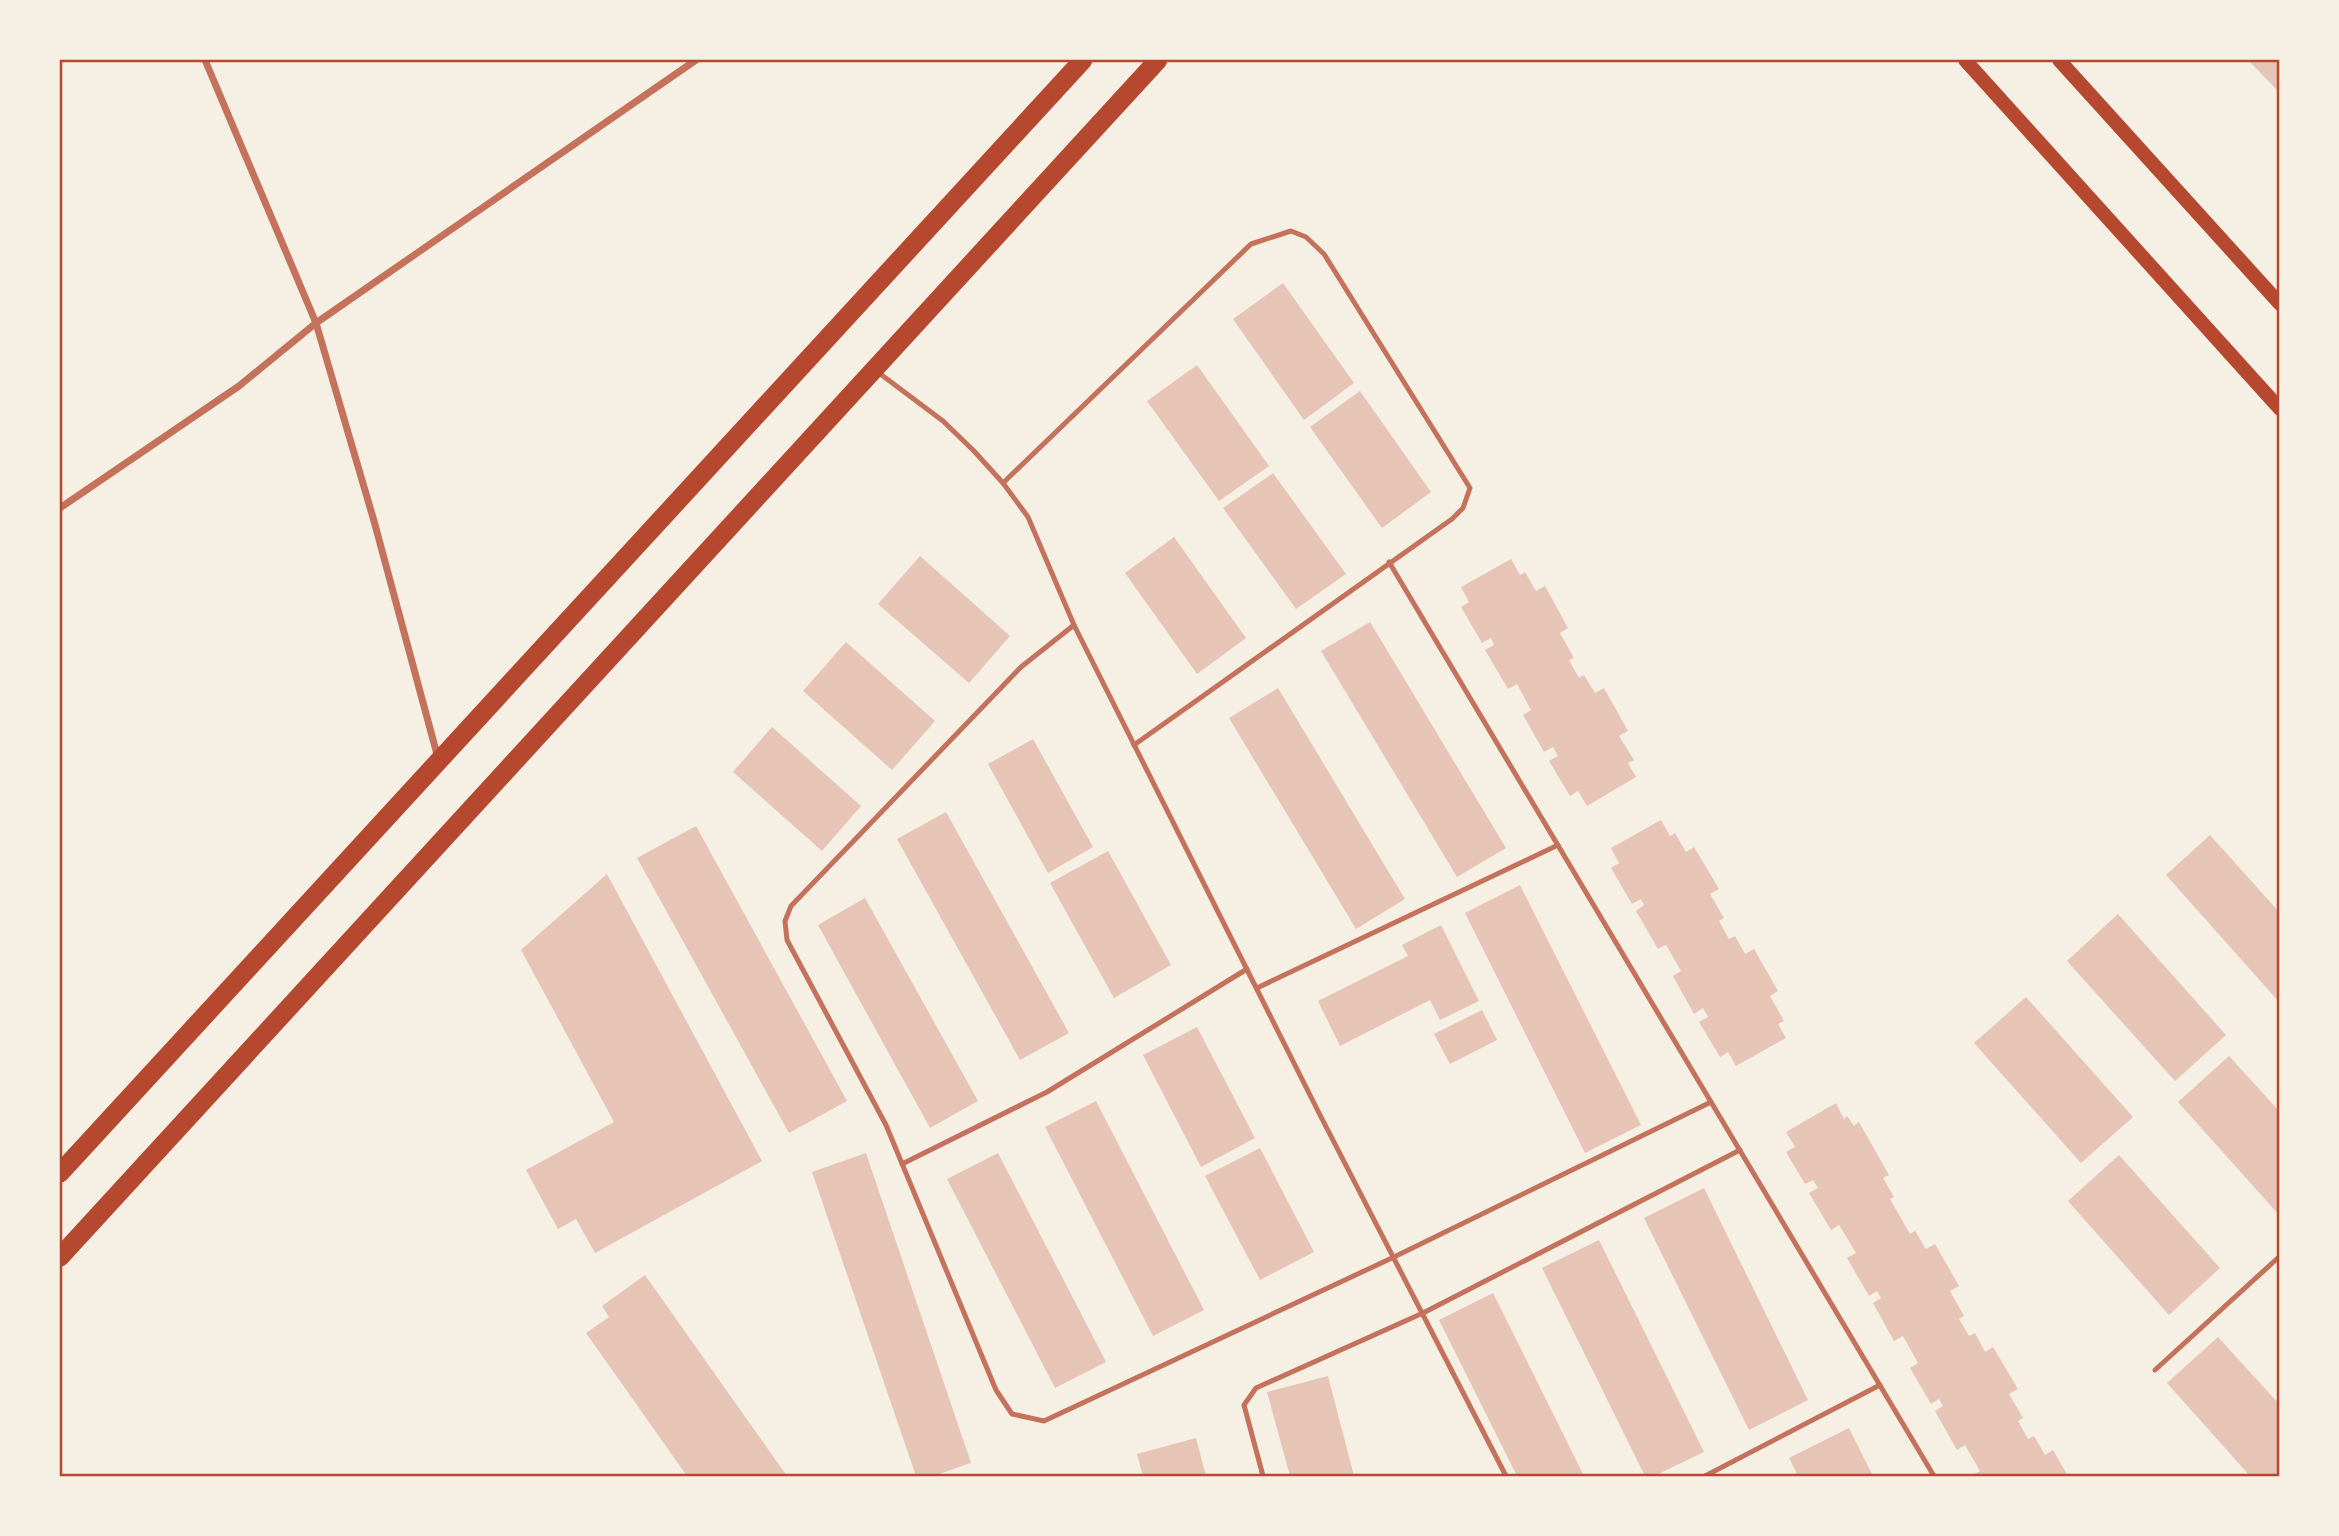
<svg xmlns="http://www.w3.org/2000/svg" width="2339" height="1536" font-family="Mulish,sans-serif">
	<style>
		.building { fill: #e6c5b7 }
		.lines { fill: none; stroke-linecap: round; stroke-linejoin: round }
		.service { stroke: #c5725c; stroke-width: 5 }
		.minor { stroke: #c5725c; stroke-width: 7 }
		.secondary { stroke: #b5482f; stroke-width: 14 }
		.trunk { stroke: #b5482f; stroke-width: 19 }
		.neatline { fill: none; stroke: #b5482f; stroke-width: 2.5 }
	</style>
	<rect width="100%" height="100%" fill="#f6efe4"/>
	<g class="building">
		<polygon points="2248,60 2280,60 2280,93"/>
		<polygon points="1283,283 1354,383 1304,420 1233,319"/>
		<polygon points="1197,365 1269,466 1219,501 1147,401"/>
		<polygon points="1360,391 1431,492 1382,528 1310,427"/>
		<polygon points="1273,473 1346,574 1296,609 1223,508"/>
		<polygon points="1174,537 1246,638 1197,674 1125,573"/>
		<polygon points="920,556 1010,636 969,683 878,604"/>
		<polygon points="1511,559 1520,575 1525,572 1536,591 1545,586 1568,628 1560,633 1574,658 1569,660 1579,678 1584,675 1595,693 1604,688 1628,731 1619,736 1634,760 1628,763 1636,777 1587,806 1578,791 1570,796 1549,761 1558,756 1553,747 1544,752 1523,715 1531,710 1517,684 1508,689 1485,650 1494,645 1491,638 1482,643 1461,607 1469,602 1461,587"/>
		<polygon points="1370,622 1506,848 1457,877 1321,651"/>
		<polygon points="846,642 935,721 892,770 803,691"/>
		<polygon points="1278,688 1405,899 1356,929 1229,718"/>
		<polygon points="772,727 861,806 822,851 733,772"/>
		<polygon points="1033,739 1093,847 1048,873 988,764"/>
		<polygon points="946,812 1069,1033 1020,1060 897,839"/>
		<polygon points="1661,820 1670,836 1675,833 1686,852 1694,847 1719,889 1710,894 1724,918 1719,921 1729,939 1735,936 1745,954 1754,949 1778,991 1770,996 1784,1021 1778,1024 1786,1038 1736,1066 1728,1052 1720,1057 1699,1022 1708,1017 1703,1008 1694,1014 1673,976 1681,971 1666,945 1658,949 1636,911 1644,905 1641,899 1632,904 1611,868 1619,863 1611,848"/>
		<polygon points="696,826 847,1101 789,1133 637,858"/>
		<polygon points="2210,835 2280,913 2280,1003 2166,875"/>
		<polygon points="1108,851 1171,965 1114,998 1050,883"/>
		<polygon points="607,874 762,1161 595,1253 576,1219 558,1229 526,1170 614,1122 521,950"/>
		<polygon points="1520,885 1641,1125 1585,1153 1465,913"/>
		<polygon points="865,898 978,1101 930,1128 818,925"/>
		<polygon points="2118,914 2226,1035 2175,1081 2067,961"/>
		<polygon points="1441,925 1479,1001 1440,1020 1430,1000 1340,1046 1318,1001 1408,956 1402,945"/>
		<polygon points="2026,997 2133,1117 2081,1163 1974,1043"/>
		<polygon points="1482,1010 1497,1040 1450,1064 1434,1034"/>
		<polygon points="1197,1027 1255,1138 1201,1167 1143,1055"/>
		<polygon points="2229,1056 2280,1112 2280,1216 2178,1102"/>
		<polygon points="1096,1101 1204,1310 1153,1336 1045,1127"/>
		<polygon points="1836,1103 1844,1119 1847,1116 1854,1126 1859,1122 1889,1175 1883,1178 1894,1197 1890,1199 1910,1234 1915,1231 1926,1249 1935,1244 1959,1286 1950,1291 1964,1316 1959,1319 1969,1336 1975,1333 1985,1352 1993,1347 2018,1389 2009,1394 2023,1418 2018,1421 2028,1439 2034,1436 2045,1455 2053,1450 2068,1476 1970,1476 1980,1471 1965,1445 1957,1450 1935,1411 1943,1406 1939,1399 1931,1404 1910,1368 1918,1363 1903,1336 1894,1341 1873,1303 1881,1298 1877,1291 1869,1296 1847,1258 1856,1253 1839,1225 1831,1230 1809,1193 1818,1188 1813,1180 1805,1184 1786,1152 1795,1147 1786,1132"/>
		<polygon points="1260,1148 1314,1252 1260,1280 1205,1176"/>
		<polygon points="866,1153 971,1463 933,1476 916,1476 812,1172"/>
		<polygon points="998,1153 1106,1362 1055,1388 947,1179"/>
		<polygon points="2119,1155 2220,1268 2169,1315 2068,1201"/>
		<polygon points="1704,1188 1808,1400 1749,1430 1644,1218"/>
		<polygon points="1599,1240 1704,1452 1654,1476 1645,1476 1542,1268"/>
		<polygon points="645,1275 787,1476 687,1476 586,1333 609,1317 602,1306"/>
		<polygon points="1493,1293 1584,1476 1517,1476 1439,1320"/>
		<polygon points="2218,1337 2280,1405 2280,1476 2250,1476 2167,1383"/>
		<polygon points="1328,1376 1354,1476 1290,1476 1267,1392"/>
		<polygon points="1849,1428 1873,1476 1798,1476 1789,1458"/>
		<polygon points="1196,1438 1206,1476 1143,1476 1137,1454"/>
	</g>
	<g class="lines">
		<g class="service">
			<polyline points="879,373 943,421 974,451 1003,483 1028,517 1074,625 1319,1113 1506,1476"/>
			<polyline points="1003,483 1251,244 1291,231 1306,237 1324,254 1470,488 1463,508 1452,519 1134,745"/>
			<polyline points="1389,562 1934,1476"/>
			<polyline points="1074,625 1021,667 791,906 785,921 787,940 886,1125 996,1390 1012,1414 1044,1421 1394,1257 1711,1102"/>
			<polyline points="1257,988 1558,845"/>
			<polyline points="902,1164 1047,1092 1247,969"/>
			<polyline points="2155,1370 2280,1256"/>
			<polyline points="1263,1476 1244,1405 1256,1388 1423,1313 1740,1150"/>
			<polyline points="1705,1476 1880,1385"/>
		</g>
		<g class="minor">
			<polyline points="205,60 316,323 374,521 438,758"/>
			<polyline points="60,508 239,386 316,323 696,60"/>
		</g>
		<g class="secondary">
			<polyline points="1965,60 2280,409"/>
			<polyline points="2059,60 2280,304"/>
		</g>
		<g class="trunk">
			<polyline points="60,1173 1083,60"/>
			<polyline points="60,1257 1158,60"/>
		</g>
	</g>
	<rect width="2339" height="1536" fill="none" stroke="#f6efe4" stroke-width="122"/>
	<rect x="61" y="61" width="2217" height="1414" class="neatline"/>
</svg>
